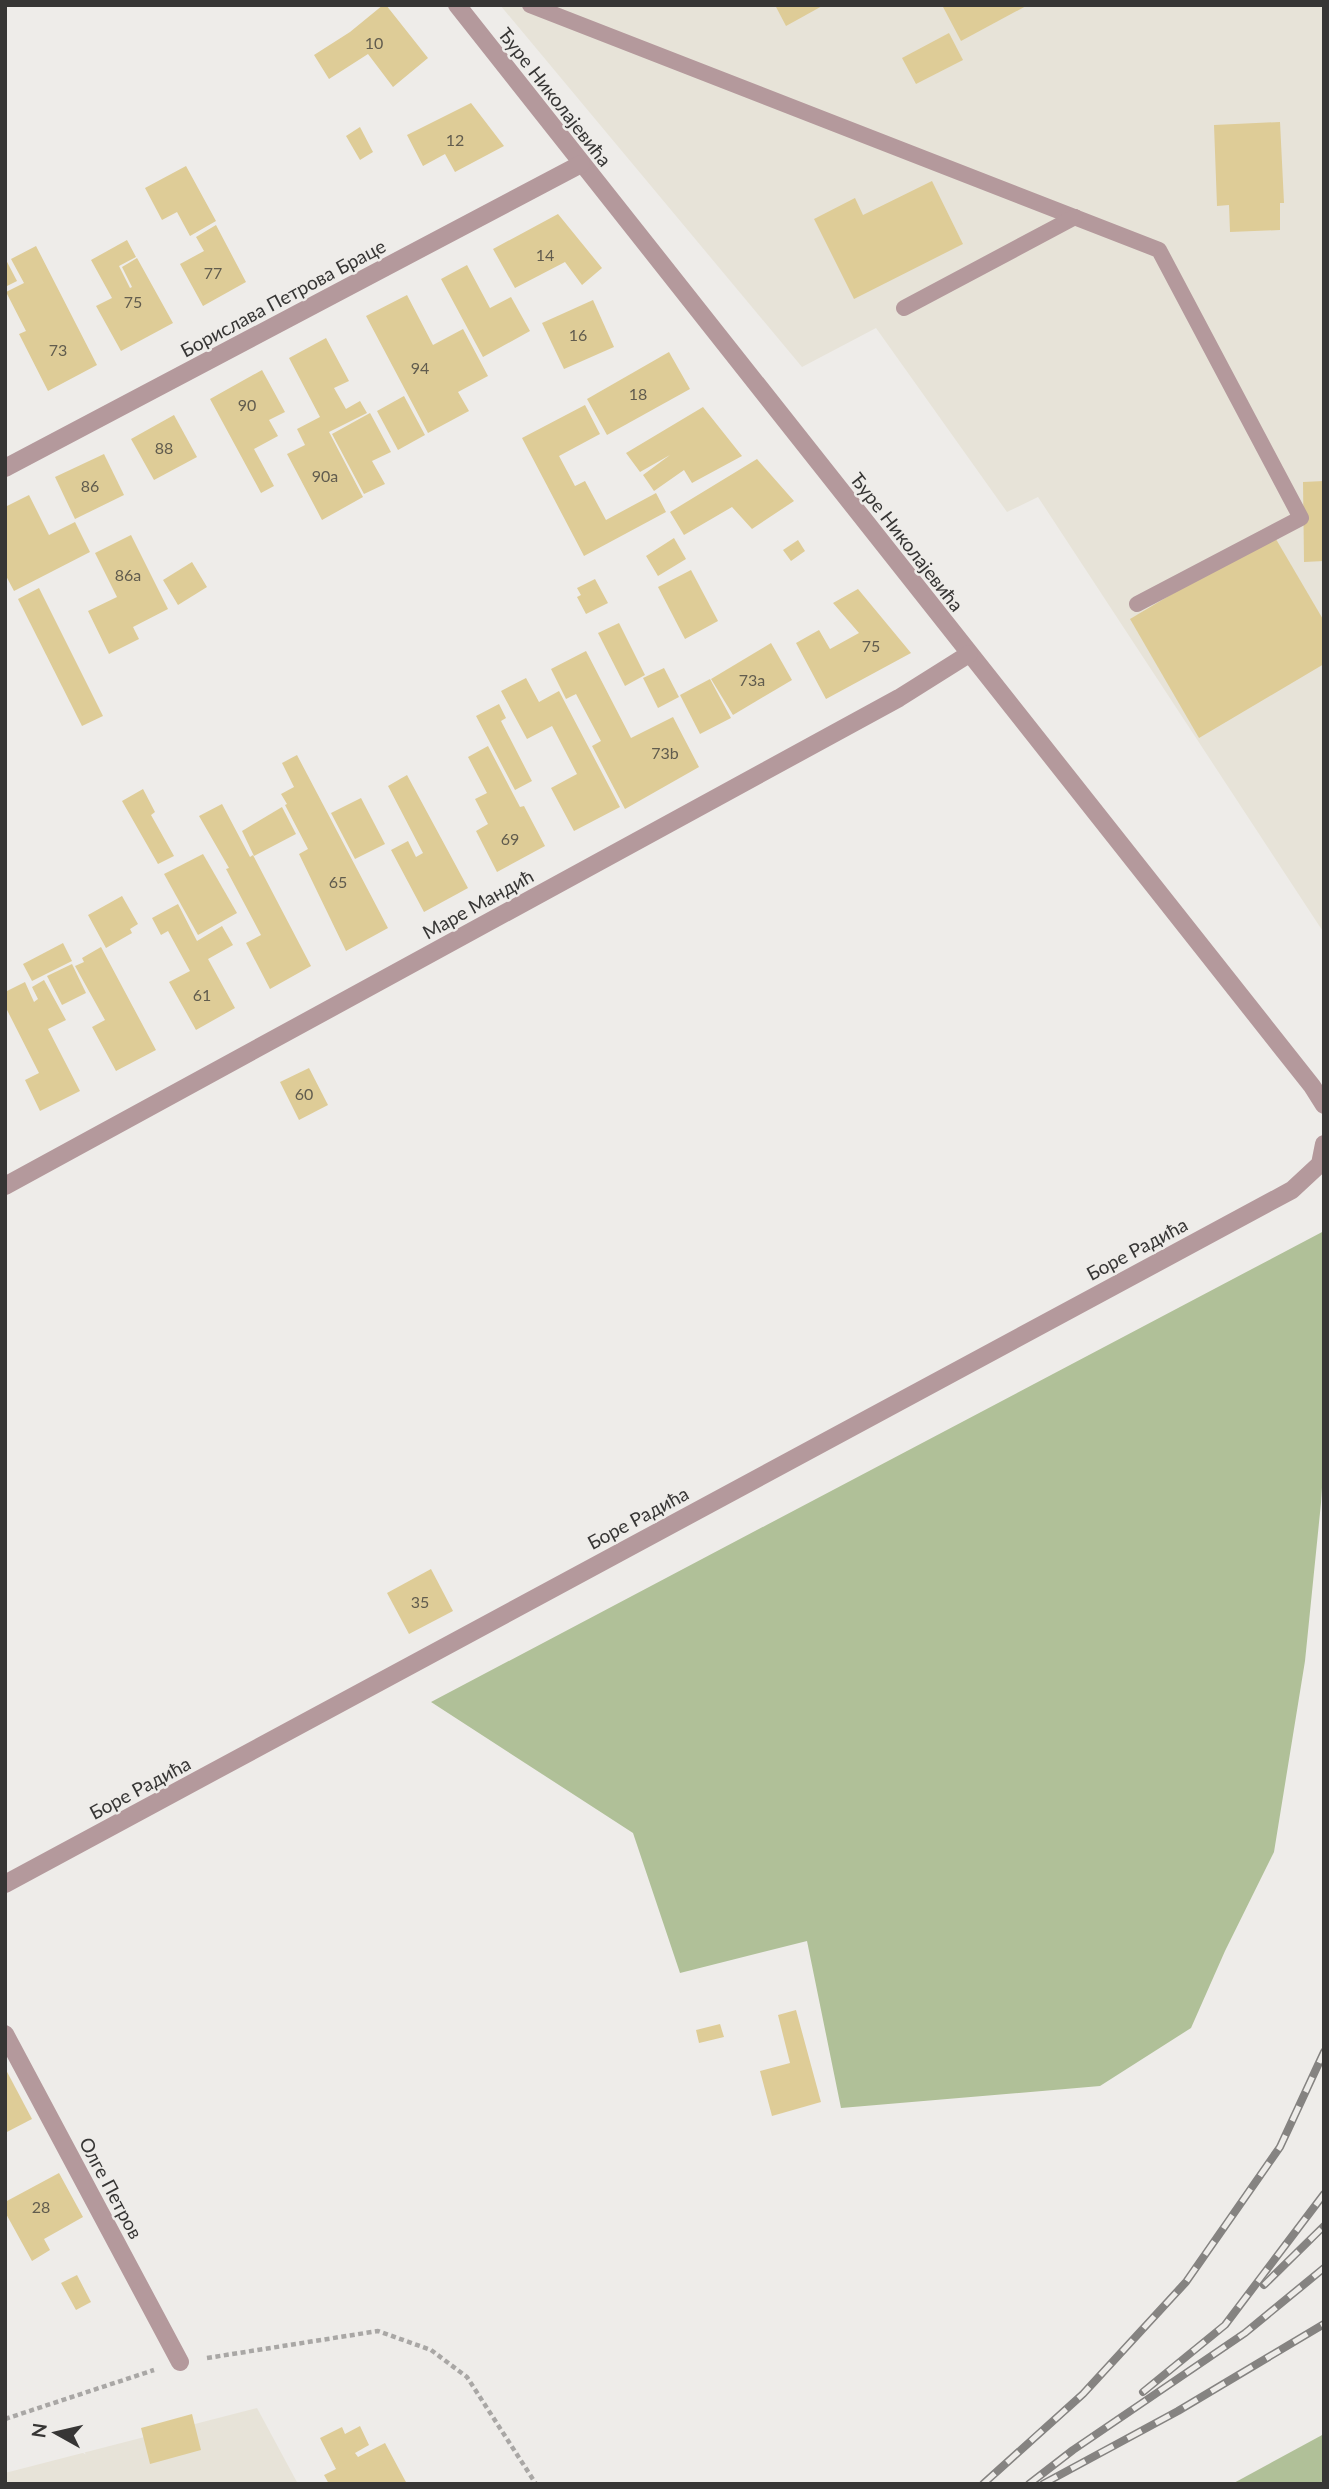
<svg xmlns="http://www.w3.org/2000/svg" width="1329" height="2489" font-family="Lato,sans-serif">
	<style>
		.built { fill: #e7e3d8 }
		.green { fill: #b0c098 }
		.building { fill: #decc97 }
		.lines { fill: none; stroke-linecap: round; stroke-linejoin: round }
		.path { stroke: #a9a7a5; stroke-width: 4.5; stroke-dasharray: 5 3.5; stroke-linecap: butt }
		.lane { stroke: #b4999c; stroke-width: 16 }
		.street { stroke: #b4999c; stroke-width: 18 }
		.rail-casing { stroke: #858381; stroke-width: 8 }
		.rail { stroke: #eeece9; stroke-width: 5; stroke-dasharray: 16; stroke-linecap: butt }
		.labels { text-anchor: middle; stroke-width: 5; stroke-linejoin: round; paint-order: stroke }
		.number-label { font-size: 16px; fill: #615c4e }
		.street-label { font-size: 19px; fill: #373635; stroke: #eeece9 }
	</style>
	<rect width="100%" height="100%" fill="#eeece9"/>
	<g class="built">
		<polygon points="500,5 1324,5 1324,933 1038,497 1007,512 876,328 802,367"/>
		<polygon points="257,2408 298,2484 5,2484 5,2473"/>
	</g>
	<g class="green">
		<polygon points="1324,1231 1324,1457 1321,1503 1305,1661 1274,1852 1225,1951 1191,2028 1100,2086 841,2108 807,1941 680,1973 633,1833 431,1702"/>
		<polygon points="1324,2434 1324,2484 1232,2484"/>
	</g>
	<g class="building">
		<polygon points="383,5 386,5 428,58 393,87 368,54 329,79 314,55 350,32"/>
		<polygon points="775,5 824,5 786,26"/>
		<polygon points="942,5 1028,5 961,41"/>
		<polygon points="949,33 963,60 916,84 902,58"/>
		<polygon points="471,103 504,146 455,172 445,154 423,166 407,135"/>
		<polygon points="1280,122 1284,203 1280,203 1280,230 1230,232 1229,205 1217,206 1214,125"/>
		<polygon points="360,127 373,152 360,160 346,136"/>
		<polygon points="186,166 216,221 190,236 177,212 162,220 145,188"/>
		<polygon points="932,181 963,244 854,299 814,219 855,198 863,215"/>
		<polygon points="558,214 602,268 582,285 565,262 515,288 493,249"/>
		<polygon points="216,225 246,282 203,306 180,264 204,251 196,237"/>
		<polygon points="127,240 136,257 119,266 130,288 132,287 122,267 137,258 173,323 121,351 96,306 112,298 91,260"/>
		<polygon points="36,246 97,365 48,391 19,334 26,331 6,292 24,283 11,259"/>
		<polygon points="5,258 17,281 5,287"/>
		<polygon points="467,265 490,308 511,297 530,331 483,357 441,279"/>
		<polygon points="407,295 433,345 463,329 488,376 458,392 469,411 428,433 366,316"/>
		<polygon points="593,300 614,347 564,369 542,323"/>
		<polygon points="326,338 349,381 334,388 346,409 360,401 367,413 329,432 363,497 322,520 287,454 305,445 297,429 320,417 289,358"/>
		<polygon points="669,352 690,389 607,435 587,399"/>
		<polygon points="262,370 285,412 269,420 278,436 254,449 274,486 261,493 210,399"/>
		<polygon points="404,396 425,435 398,450 377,411"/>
		<polygon points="585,405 600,434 559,456 575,486 585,481 606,520 656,493 666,512 584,556 522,438"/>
		<polygon points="703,407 742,456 692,483 684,470 654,491 643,475 670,455 640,472 626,453"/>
		<polygon points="370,413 391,452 372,461 385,484 364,494 332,434"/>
		<polygon points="174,415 197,457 154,480 131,439"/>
		<polygon points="104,454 124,495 75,519 55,477"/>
		<polygon points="757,459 794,501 752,529 732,507 684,535 670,512"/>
		<polygon points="1324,481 1324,561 1304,562 1303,482"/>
		<polygon points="29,495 49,535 75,522 90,552 14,591 5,574 5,507"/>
		<polygon points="1273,534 1324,621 1324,664 1199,738 1130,619"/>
		<polygon points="131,535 168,609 133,627 139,639 109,654 88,611 117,597 95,553"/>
		<polygon points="674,538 686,559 658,576 646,556"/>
		<polygon points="798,540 805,551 791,561 783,550"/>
		<polygon points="192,562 207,587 178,605 163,580"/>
		<polygon points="691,570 718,621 685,639 658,587"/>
		<polygon points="595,579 608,603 586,614 577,597 581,595 577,588"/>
		<polygon points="39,588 103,716 82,726 18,599"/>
		<polygon points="858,589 911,653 826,699 796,643 819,630 830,649 859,633 833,603"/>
		<polygon points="619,623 645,675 625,686 598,633"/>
		<polygon points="771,643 792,680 733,715 711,679"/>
		<polygon points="586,651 631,738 673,717 699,767 625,809 592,746 601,741 576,694 566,699 551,669"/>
		<polygon points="664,668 679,697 658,708 643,678"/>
		<polygon points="526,678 539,702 559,691 620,807 574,831 551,788 577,774 552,726 527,739 501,691"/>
		<polygon points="710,679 731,718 700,734 680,695"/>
		<polygon points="499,704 506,718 501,721 532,781 515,790 476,716"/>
		<polygon points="488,746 520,807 524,806 545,846 497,872 476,831 488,824 475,799 487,793 468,757"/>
		<polygon points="297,755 388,928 346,951 299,854 308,849 285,805 287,804 281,794 294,787 282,763"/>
		<polygon points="407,775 468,888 424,912 391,850 408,841 416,857 423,853 388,786"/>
		<polygon points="143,789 155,812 151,815 174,856 158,864 122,801"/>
		<polygon points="361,798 385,844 355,859 331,813"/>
		<polygon points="222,804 250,857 253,855 311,966 270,989 246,943 261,935 226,869 229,868 199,816"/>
		<polygon points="282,807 296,834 254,856 242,831"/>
		<polygon points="203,854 237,913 198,935 164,874"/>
		<polygon points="122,896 138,924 130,929 132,933 106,948 88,915"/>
		<polygon points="178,904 197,941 222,926 233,945 208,959 235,1008 196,1030 169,982 190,971 168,931 161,935 152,918"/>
		<polygon points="63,943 72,961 32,981 23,964"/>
		<polygon points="101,947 156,1050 116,1071 92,1027 105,1020 75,966 84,962 82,958"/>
		<polygon points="72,964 86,993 62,1005 47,976"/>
		<polygon points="44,980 66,1020 48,1029 80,1091 40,1111 25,1080 39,1073 5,1006 5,992 25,982 34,1002 38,999 32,987"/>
		<polygon points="309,1068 328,1105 299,1120 280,1082"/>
		<polygon points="431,1569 453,1611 409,1634 387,1593"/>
		<polygon points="796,2010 821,2102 772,2116 760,2071 790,2063 778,2015"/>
		<polygon points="720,2024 724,2037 699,2043 696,2030"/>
		<polygon points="5,2068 32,2119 5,2133"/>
		<polygon points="59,2173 83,2217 44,2239 50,2250 32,2261 5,2212 5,2202"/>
		<polygon points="77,2275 91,2302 76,2310 61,2283"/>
		<polygon points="192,2414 201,2450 150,2464 141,2428"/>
		<polygon points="360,2426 369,2445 355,2453 358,2457 385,2443 407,2484 329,2484 324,2475 336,2469 320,2438 342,2427 345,2434"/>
	</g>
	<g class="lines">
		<g class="path">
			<polyline points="207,2358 378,2331 431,2350 467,2377 536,2484"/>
			<polyline points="5,2419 154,2370"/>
		</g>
		<g class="lane">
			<polyline points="530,5 1159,250 1301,518 1137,604"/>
			<polyline points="904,308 1075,217"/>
		</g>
		<g class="street">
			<polyline points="457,5 1312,1086 1324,1105"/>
			<polyline points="5,468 581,164"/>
			<polyline points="5,1186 899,698 969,654"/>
			<polyline points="5,1884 1292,1190 1320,1164 1324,1144"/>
			<polyline points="5,2034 180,2362"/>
		</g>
		<g class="rail-casing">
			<g id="rail">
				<polyline points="1264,2285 1324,2226"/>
				<polyline points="1143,2392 1225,2325 1324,2194"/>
				<polyline points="983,2484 1083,2394 1186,2282 1280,2147 1324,2052"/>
				<polyline points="1029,2484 1073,2450 1245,2333 1324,2268"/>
				<polyline points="1043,2484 1178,2411 1324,2324"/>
			</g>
		</g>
		<use href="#rail" class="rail"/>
	</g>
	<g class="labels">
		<g class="number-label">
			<text x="374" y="49">10</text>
			<text x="455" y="146">12</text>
			<text x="545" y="261">14</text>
			<text x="213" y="279">77</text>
			<text x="133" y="308">75</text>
			<text x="578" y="341">16</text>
			<text x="58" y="356">73</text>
			<text x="420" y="374">94</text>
			<text x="638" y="400">18</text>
			<text x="247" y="411">90</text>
			<text x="164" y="454">88</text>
			<text x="325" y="482">90a</text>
			<text x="90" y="492">86</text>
			<text x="128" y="581">86a</text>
			<text x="871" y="652">75</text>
			<text x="752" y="686">73a</text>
			<text x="665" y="759">73b</text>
			<text x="510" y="845">69</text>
			<text x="338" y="888">65</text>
			<text x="202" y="1001">61</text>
			<text x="304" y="1100">60</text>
			<text x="420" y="1608">35</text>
			<text x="41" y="2213">28</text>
		</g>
		<g class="street-label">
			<text transform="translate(555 97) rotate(52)" y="7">Ђуре Николајевића</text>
			<text transform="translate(283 298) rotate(-28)" y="7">Борислава Петрова Браце</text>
			<text transform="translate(907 542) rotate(52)" y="7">Ђуре Николајевића</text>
			<text transform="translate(478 904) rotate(-29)" y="7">Маре Мандић</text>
			<text transform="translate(1137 1249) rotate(-28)" y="7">Боре Радића</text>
			<text transform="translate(638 1518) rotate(-28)" y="7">Боре Радића</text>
			<text transform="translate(140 1788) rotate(-28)" y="7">Боре Радића</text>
			<text transform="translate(111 2188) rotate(62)" y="7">Олге Петров</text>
		</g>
	</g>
	<rect width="1329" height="2489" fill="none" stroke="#373635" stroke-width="14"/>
	<g transform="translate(56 2433) rotate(278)" stroke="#eeece9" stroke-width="5" paint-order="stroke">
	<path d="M0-5L12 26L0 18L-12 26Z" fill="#373635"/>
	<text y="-10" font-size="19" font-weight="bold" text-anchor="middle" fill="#373635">N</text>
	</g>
</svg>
